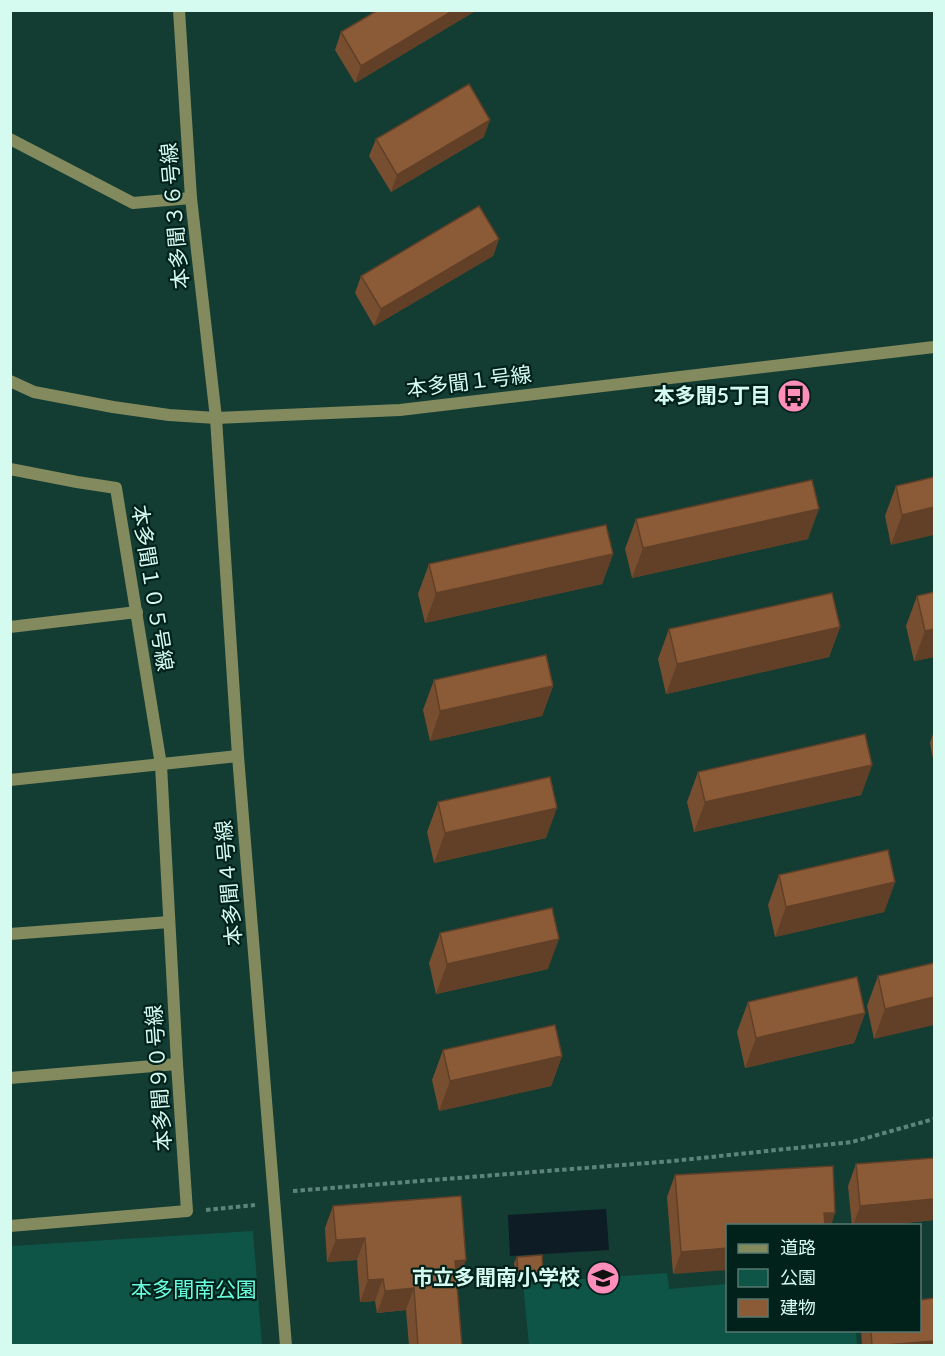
<svg xmlns="http://www.w3.org/2000/svg" width="945" height="1356" font-family="Lato,'Noto Sans JP',sans-serif">
	<style>
		.green { fill: #0e5548 }
		.water { fill: #0d1c25 }
		.lines { fill: none; stroke-linecap: round; stroke-linejoin: round }
		.path { stroke: #5c847a; stroke-width: 4; stroke-dasharray: 4.5 3; stroke-linecap: butt }
		.minor { stroke: #828a5e; stroke-width: 12 }
		.tertiary { stroke: #828a5e; stroke-width: 12 }
		.wall { fill: #784e30 }
		.shaded-wall { fill: #614027 }
		.building { fill: #8b5b38; stroke: #614027; stroke-width: 1.5 }
		.labels { text-anchor: middle; stroke-width: 4.5; stroke-linejoin: round; paint-order: stroke }
		.street-label { font-size: 21px; fill: #d5faef; stroke: #01211b }
		.poi-label { font-size: 21px; font-weight: bold; fill: #d5faef; stroke: #01211b; text-anchor: end }
		.park-label { font-size: 21px; fill: #68fede; stroke: #01211b }
	</style>
	<rect width="100%" height="100%" fill="#133c33"/>
	<g class="green">
		<polygon points="253,1231 262,1345 11,1345 11,1246"/>
		<polygon points="667,1273 669,1289 727,1284 728,1330 856,1331 857,1345 529,1345 523,1283"/>
	</g>
	<polygon class="water" points="606,1209 609,1250 510,1256 508,1215"/>
	<g class="lines">
		<g class="path">
			<polyline points="293,1191 673,1161 852,1142 934,1119"/>
			<polyline points="206,1210 255,1205"/>
		</g>
		<g class="minor">
			<polyline points="10,139 133,203 191,198"/>
			<polyline points="10,469 77,482 116,488 161,765 177,1064 187,1211 10,1226"/>
			<polyline points="10,627 137,612"/>
			<polyline points="10,934 169,922"/>
			<polyline points="10,1078 177,1064"/>
		</g>
		<g class="tertiary">
			<polyline points="179,10 191,198 216,418 238,756 286,1346"/>
			<polyline points="10,381 34,392 113,407 169,415 216,418 400,410 934,347"/>
			<polyline points="10,780 238,756"/>
		</g>
	</g>
	<g class="wall">
		<polygon points="378,10 477,10 355,83 335,50 341,32"/>
		<polygon points="484,137 391,192 369,156 376,139"/>
		<polygon points="499,239 493,256 374,326 355,293 361,276"/>
		<polygon points="934,477 891,545 885,516 896,486"/>
		<polygon points="636,519 808,539 632,578 625,549"/>
		<polygon points="613,554 602,584 425,623 418,594 429,564"/>
		<polygon points="934,592 934,657 914,661 906,626 917,596"/>
		<polygon points="840,627 829,657 666,694 658,659 669,629"/>
		<polygon points="434,680 553,686 542,716 430,741 423,710"/>
		<polygon points="934,731 934,764 930,743"/>
		<polygon points="872,765 861,795 694,832 687,802 698,772"/>
		<polygon points="438,802 546,838 434,863 427,832"/>
		<polygon points="779,875 895,882 884,912 775,937 768,905"/>
		<polygon points="440,933 548,969 436,994 429,963"/>
		<polygon points="934,963 874,1039 867,1006 878,976"/>
		<polygon points="748,1002 865,1013 854,1043 745,1068 737,1032"/>
		<polygon points="443,1050 562,1056 551,1086 439,1111 432,1080"/>
		<polygon points="856,1164 934,1220 877,1226 852,1226 848,1186"/>
		<polygon points="833,1166 673,1274 667,1197 675,1175"/>
		<polygon points="333,1206 458,1282 457,1282 462,1346 409,1346 406,1310 377,1313 375,1301 360,1302 357,1260 327,1262 325,1228"/>
		<polygon points="517,1257 543,1272 541,1278 516,1280 514,1263"/>
		<polygon points="861,1330 920,1330 934,1346 862,1346"/>
	</g>
	<g class="shaded-wall">
		<polygon points="454,10 477,10 355,83 361,66"/>
		<polygon points="490,120 484,137 391,192 397,175"/>
		<polygon points="499,239 493,256 374,326 381,309"/>
		<polygon points="934,507 934,535 891,545 902,515"/>
		<polygon points="819,509 808,539 632,578 643,548"/>
		<polygon points="613,554 602,584 425,623 436,593"/>
		<polygon points="840,627 829,657 666,694 677,664"/>
		<polygon points="934,629 934,657 914,661 925,631"/>
		<polygon points="553,686 542,716 430,741 440,711"/>
		<polygon points="872,765 861,795 694,832 705,802"/>
		<polygon points="557,808 546,838 434,863 445,833"/>
		<polygon points="895,882 884,912 775,937 786,907"/>
		<polygon points="559,939 548,969 436,994 447,964"/>
		<polygon points="934,997 934,1025 874,1039 885,1009"/>
		<polygon points="865,1013 854,1043 745,1068 756,1038"/>
		<polygon points="562,1056 551,1086 439,1111 450,1081"/>
		<polygon points="934,1199 934,1220 877,1226 853,1226 860,1206"/>
		<polygon points="824,1213 835,1213 831,1226 819,1226"/>
		<polygon points="365,1238 357,1260 327,1262 336,1240"/>
		<polygon points="728,1248 728,1270 673,1274 681,1252"/>
		<polygon points="466,1260 458,1282 447,1283 455,1261"/>
		<polygon points="543,1272 541,1278 516,1280 518,1274"/>
		<polygon points="383,1279 375,1301 360,1302 368,1280"/>
		<polygon points="414,1288 406,1310 377,1313 385,1291"/>
		<polygon points="934,1341 934,1346 876,1346"/>
	</g>
	<g class="building">
		<polygon points="378,10 454,10 361,66 341,32"/>
		<polygon points="469,84 490,120 397,175 376,139"/>
		<polygon points="479,206 499,239 381,309 361,276"/>
		<polygon points="934,477 934,507 902,515 896,486"/>
		<polygon points="812,480 819,509 643,548 636,519"/>
		<polygon points="606,525 613,554 436,593 429,564"/>
		<polygon points="934,592 934,629 925,631 917,596"/>
		<polygon points="832,593 840,627 677,664 669,629"/>
		<polygon points="546,655 553,686 440,711 434,680"/>
		<polygon points="865,734 872,765 705,802 698,772"/>
		<polygon points="550,777 557,808 445,833 438,802"/>
		<polygon points="888,850 895,882 786,907 779,875"/>
		<polygon points="552,908 559,939 447,964 440,933"/>
		<polygon points="934,963 934,997 885,1009 878,976"/>
		<polygon points="857,977 865,1013 756,1038 748,1002"/>
		<polygon points="555,1025 562,1056 450,1081 443,1050"/>
		<polygon points="934,1158 934,1199 860,1206 856,1164"/>
		<polygon points="833,1166 835,1213 824,1213 825,1226 728,1226 728,1248 681,1252 675,1175"/>
		<polygon points="461,1196 466,1260 455,1261 462,1346 418,1346 414,1288 385,1291 383,1279 368,1280 365,1238 336,1240 333,1206"/>
		<polygon points="542,1255 543,1272 518,1274 517,1257"/>
		<polygon points="934,1298 934,1341 872,1346 871,1330 920,1330 920,1300"/>
	</g>
	<defs>
		<g id="bus-disc" transform="scale(1.725)"><circle r="9.5" fill="#ff8eba" stroke="#01211b"/><path d="M-5-6H5V4H4V6H2V4H-2V6H-4V4H-5ZM-3.5-4V0h7V-4ZM-3.5 1.2v1.5H-2V1.2ZM2 1.2v1.5H3.5V1.2Z" fill="#111"/></g>
		<g id="school-disc" transform="scale(1.725)"><circle r="9.5" fill="#ff8eba" stroke="#01211b"/><path d="M0-5L7-2L0 1L-7-2ZM-4 1L0 2.5L4 1V4Q0 6-4 4Z" fill="#111"/></g>
	</defs>
	<g fill-rule="evenodd">
		<use href="#bus-disc" x="794" y="396"/>
		<use href="#school-disc" x="603" y="1278"/>
	</g>
	<g class="labels">
		<g class="street-label">
			<text transform="translate(175 216) rotate(-95)" y="7">本多聞３６号線</text>
			<text transform="translate(469 382) rotate(-7)" y="7">本多聞１号線</text>
			<text transform="translate(152 588) rotate(81)" y="7">本多聞１０５号線</text>
			<text transform="translate(229 883) rotate(-95)" y="7">本多聞４号線</text>
			<text transform="translate(159 1078) rotate(-94)" y="7">本多聞９０号線</text>
		</g>
		<g class="poi-label">
			<text x="771" y="403">本多聞5丁目</text>
			<text x="580" y="1285">市立多聞南小学校</text>
		</g>
		<g class="park-label">
			<text x="194" y="1297">本多聞南公園</text>
		</g>
	</g>
	<rect width="945" height="1356" fill="none" stroke="#d5faef" stroke-width="24"/>
	<rect x="726" y="1224" width="195" height="108" fill="#01211b" stroke="#567870" stroke-width="1.5"/>
	<rect x="738" y="1244" width="30" height="9" fill="#828a5e" stroke="#567870" stroke-width="1.5"/>
	<text x="780" y="1254" font-size="18" fill="#d5faef">道路</text>
	<rect x="738" y="1269" width="30" height="18" fill="#0e5548" stroke="#567870" stroke-width="1.5"/>
	<text x="780" y="1284" font-size="18" fill="#d5faef">公園</text>
	<rect x="738" y="1299" width="30" height="18" fill="#8b5b38" stroke="#567870" stroke-width="1.5"/>
	<text x="780" y="1314" font-size="18" fill="#d5faef">建物</text>
</svg>
